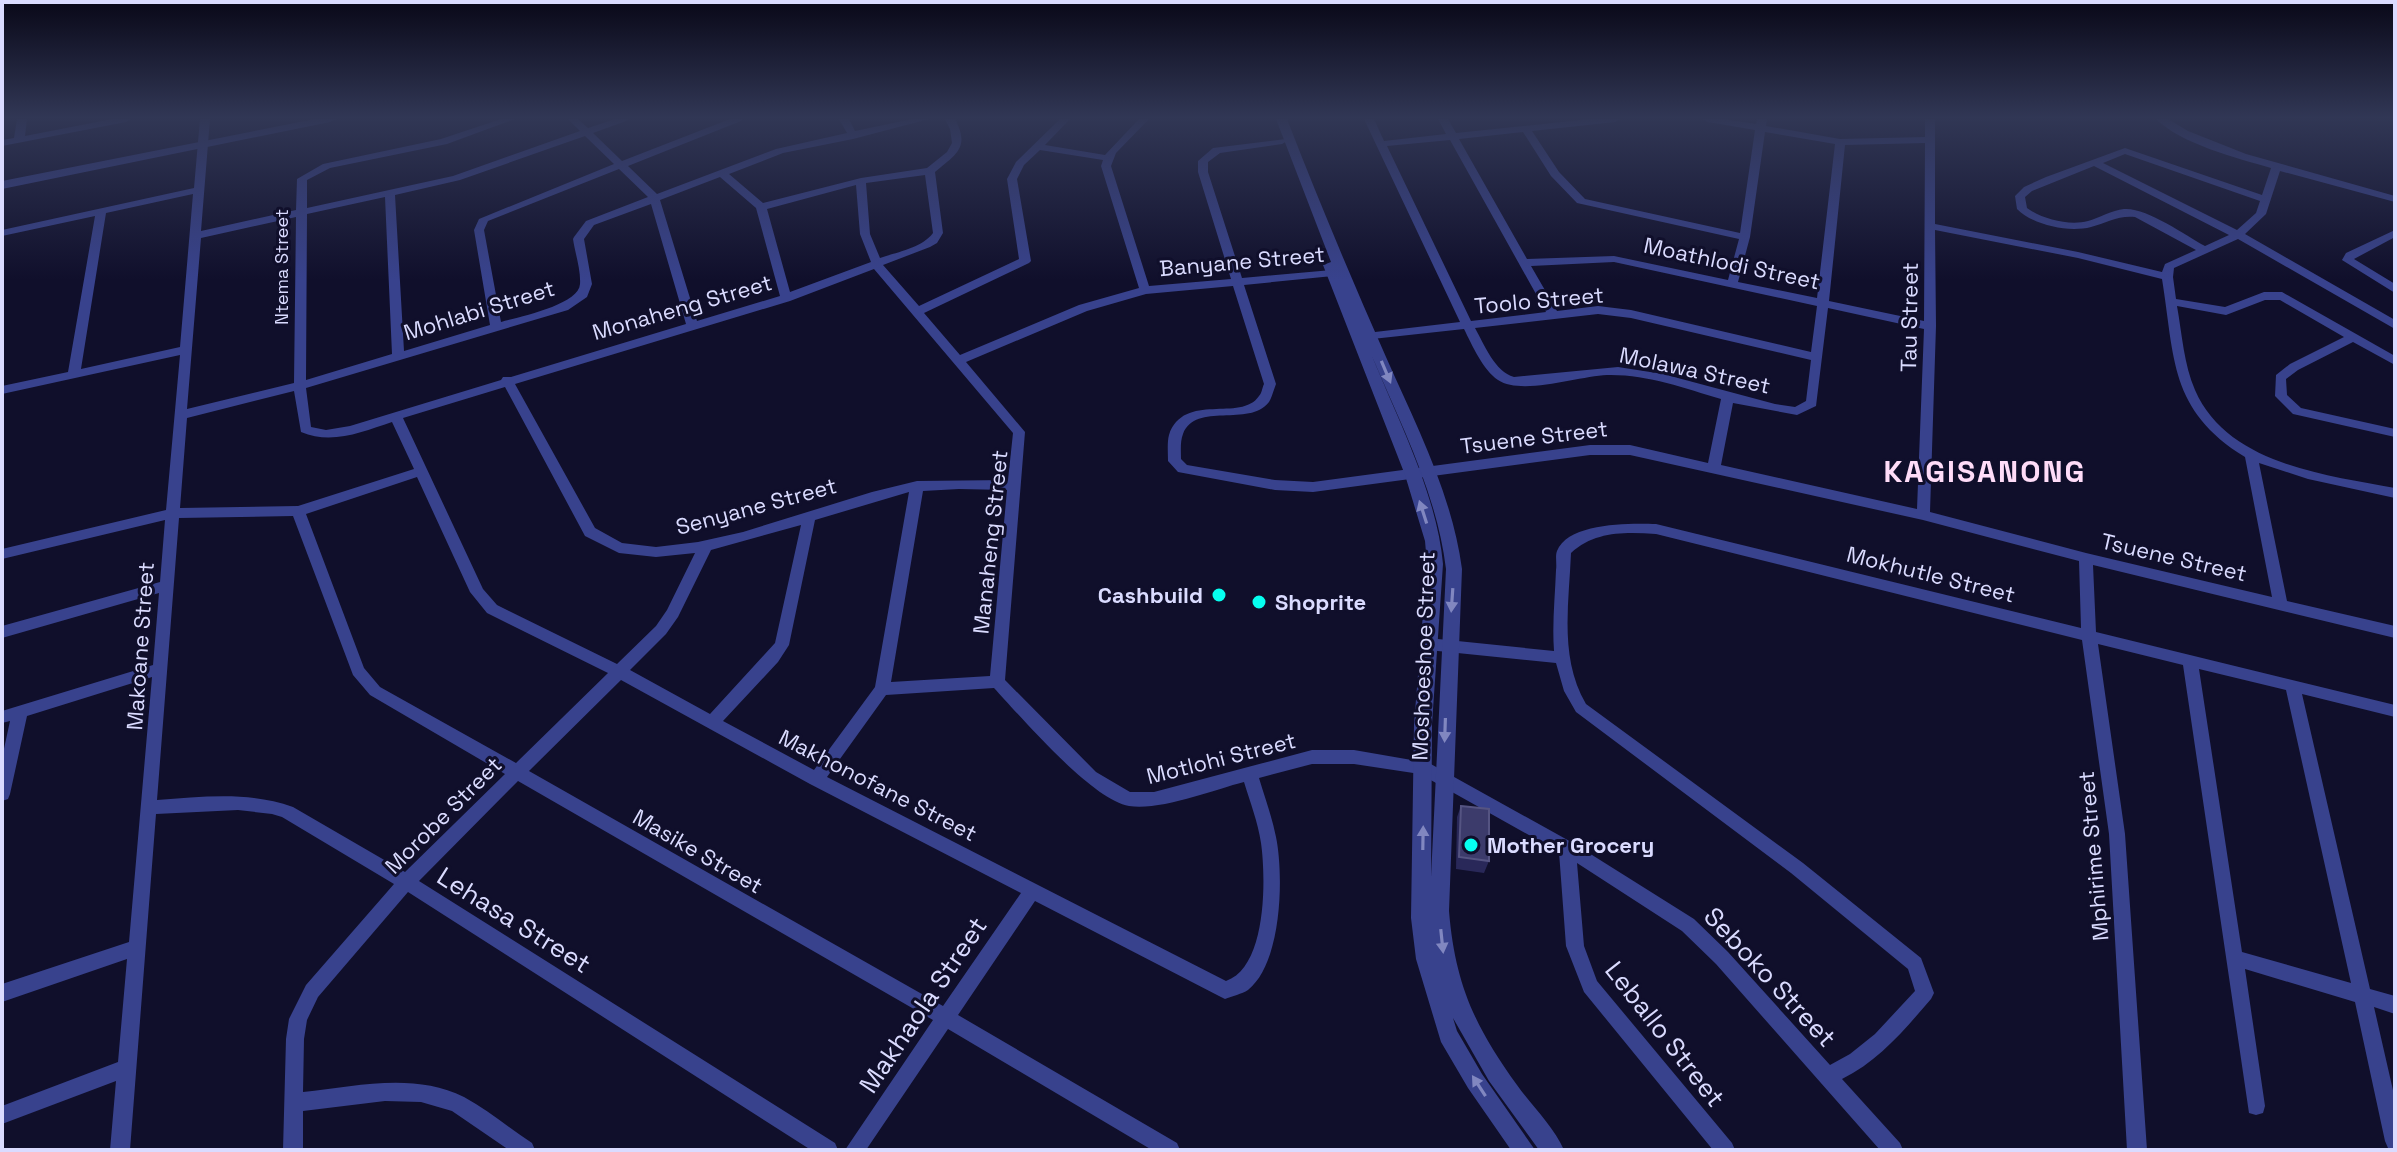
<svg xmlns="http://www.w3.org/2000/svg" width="2397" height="1152" font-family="'Space Grotesk',sans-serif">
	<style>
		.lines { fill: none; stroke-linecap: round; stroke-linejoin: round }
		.minor { fill: #38428d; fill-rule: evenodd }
		.tertiary { fill: #38428d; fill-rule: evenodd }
		.wall { fill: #292859 }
		.building { fill: #3c3b6b; stroke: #555482; stroke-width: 2 }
		.oneway { fill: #8187c0 }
		.poi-dot { fill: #06fff0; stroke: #100f2b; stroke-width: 3 }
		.labels { text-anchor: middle; stroke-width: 6; stroke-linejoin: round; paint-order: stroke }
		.far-street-label { font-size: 18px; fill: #dadbff; stroke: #100f2b }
		.street-label { font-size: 22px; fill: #dadbff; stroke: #100f2b }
		.poi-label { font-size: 22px; font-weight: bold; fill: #dadbff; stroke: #100f2b; text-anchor: start }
		.near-street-label { font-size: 26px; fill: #dadbff; stroke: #100f2b }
		.district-label { font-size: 30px; font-weight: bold; letter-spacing: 2px; fill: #ffdcf8; stroke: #100f2b }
	</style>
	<rect width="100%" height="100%" fill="#100f2b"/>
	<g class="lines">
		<g class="minor">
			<polygon points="17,119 27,119 25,136 112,119 131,119 126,122 2,146 2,140 14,138"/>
			<path d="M200,119H210L201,231L296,210L297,179L323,164L441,139L501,119H515L447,144L330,168L307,180V208L453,176L580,131L568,119H578L588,128L615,119H628L626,121L593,133L622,161L730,119H743L741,121L628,166L657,194L776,149L847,133L839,119H849L855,131L912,119H929L853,139L783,153L729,174L763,203L861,178L927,168L947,152L952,143L950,129L945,119H955C970,147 957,154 935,172L943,233L937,243L930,247L883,265L919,306L1019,259L1007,179L1016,162L1060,119H1070L1045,145L1105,155L1139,119H1149L1116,153L1111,166L1149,286L1231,279L1198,172V161L1213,148L1286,139L1287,141L1282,144L1220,153L1208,162V172L1242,278L1343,269L1349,272L1343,275L1244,285L1276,384C1274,389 1272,397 1269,402C1249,428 1196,401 1183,434C1180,441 1181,452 1181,459L1187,465L1275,480L1313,482L1590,445H1630L1708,463L1721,399C1684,388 1646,374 1607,375C1579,376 1522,396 1498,380C1483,370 1472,345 1464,329L1354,341V335L1358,334L1460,322L1364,119H1374L1384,141L1446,134L1438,119H1448L1456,133L1590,119H1620L1615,122L1532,131L1559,172L1585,199L1740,233L1755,130L1708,122L1703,119H1723L1756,124L1757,119H1767L1766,126L1840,139L1925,137V119H1935V224L2078,252L2162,272L2165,264L2196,250L2135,217C2119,215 2106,223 2091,227C2068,233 2033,225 2017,209L2015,196L2024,187L2046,177L2125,148L2262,195L2271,168C2237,158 2181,144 2156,119H2168L2188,131L2246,154L2395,196V202L2280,171L2266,214L2245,234L2395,320V329L2238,239L2174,268L2173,277L2176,299L2225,307L2264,292H2282L2395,356V365L2353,342L2298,370L2286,379L2287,395L2301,408L2395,429V437L2293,414L2275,396L2276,375L2290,364L2344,337L2280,300H2265L2226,315L2177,306C2182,334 2184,365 2195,390C2227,464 2325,475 2395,488V498L2308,479L2259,463L2287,601L2395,626V638L2093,565L2096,632L2395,705V717L2302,694L2370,989L2395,996V1014L2374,1007L2395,1099V1150L2388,1148L2385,1141L2355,1002L2245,969L2265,1106L2263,1113L2256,1115L2249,1113L2183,665L2098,644L2125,834L2147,1150H2127L2109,834L2082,640L1656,534C1625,532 1595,531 1571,553C1569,604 1559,658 1586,704L1803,863L1921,958L1934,993L1931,999C1905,1029 1879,1061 1842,1079L1900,1143L1903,1150H1880L1716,964L1682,931L1577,863L1584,946L1597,981L1732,1143L1735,1150H1713L1584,992L1566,946L1559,852L1420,774L1354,764H1312L1259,778C1265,798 1272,817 1276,837C1284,876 1282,963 1248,990C1242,994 1232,996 1225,999L1219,996L1035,901L958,1015L1177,1143L1180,1150H1152L948,1029L866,1150H845L933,1020L518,781L419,881L835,1143L838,1150H811L408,892L318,997L307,1020L304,1039L303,1092C357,1086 414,1072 464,1097C488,1110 509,1128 532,1143L535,1150H509L452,1111L421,1102L385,1101L303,1111V1150H283L286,1039L289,1019L306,985L394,884L282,817L272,814L238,810L156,814L130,1150H110L116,1081L2,1124V1106L118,1062L127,959L2,1002V984L129,942L152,677L27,716L10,794L8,799L2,801V758L10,721L2,723V711L153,665L159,593L2,638V626L160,582L165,520L2,559V549L166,510L180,355L2,394V386L68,372L95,216L2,236V230L194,188ZM1523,132L1551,176L1577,203L1739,239L1728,280L1614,256L1527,259L1459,139ZM1765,132L1835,144L1817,298L1738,282L1750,237ZM585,136L614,164L479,219L474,230L490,325L404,351L395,195L460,180ZM1450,140L1546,312L1471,321L1387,146ZM1925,143L1924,321L1829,301L1845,145ZM1040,150L1103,160L1101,166L1139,288L1079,305L960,355L924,313L1029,263L1031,261L1017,179L1024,165ZM2125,154L2260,201L2256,213L2237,230L2103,163ZM2094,166L2229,235L2205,246C2185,235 2146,207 2124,209C2112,210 2099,218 2088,221C2069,226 2042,219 2027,208L2025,197L2032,191ZM619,169L648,197L586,221L574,237L573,239C575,253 581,270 580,284C579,305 518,317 501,322L484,230L488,221ZM925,175L933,233C922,248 897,252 880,258L870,234L866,183ZM720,177L756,208L780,296L697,321L660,200ZM856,185L860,234L871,262L790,292L767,209ZM193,194L180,347L81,369L106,213ZM385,197L392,354L306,380L307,214ZM651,204L686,324L511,377H503L501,380L350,426L326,430L311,427L306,388L568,310L587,297L592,284L584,239L594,225ZM296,217L294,383L187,409L201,238ZM1935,230L2078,258L2162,279C2175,359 2169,410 2245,457L2272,597L2086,553L1930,512L1936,326ZM1614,262L1817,306L1811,352L1631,310L1598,306L1557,311L1531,266ZM874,269L1013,433L1008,480L917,481L872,492L743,532L698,542L656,547L622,543L595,528L515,384L790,301ZM1233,286L1264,384C1262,388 1262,393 1259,396C1241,423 1184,391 1169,435C1167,442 1168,453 1168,461L1178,472L1275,490L1313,492L1590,455H1630L1923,520L2079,561L2081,628L1656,524C1632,523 1568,522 1557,551C1555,556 1557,564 1556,570C1555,597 1552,624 1554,651L1428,638L1423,640L1421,644L1423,648L1428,650L1556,663L1564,691L1576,712L1791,873L1908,969L1915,991L1875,1034L1850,1054L1830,1065L1728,952L1694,919L1573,843L1429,763L1354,750H1312L1154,792H1130L1096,772L1005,680L1025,432L966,362L1087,311L1146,294ZM1828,308L1924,329L1917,509L1721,465L1733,403L1797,415L1816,406ZM1598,314L1631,318L1811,360L1806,401L1795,407L1775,404L1663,374L1618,367L1514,377C1495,372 1484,344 1475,328ZM505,387L585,536L619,553L656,557L695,553L667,610L656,626L617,664L497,605L483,589L403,418ZM294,391L301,432C332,445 362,432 392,422L414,469L298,506L180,508L187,418ZM417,477L470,592L487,613L608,673L516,763L380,687L364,668L306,514ZM959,489L1007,490L990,676L891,682L923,491ZM909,492L875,687L814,770L723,721L778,662L789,645L815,520ZM293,516L353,675L370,695L505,774L405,872L293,807C248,791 203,797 157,800L179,518ZM801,525L775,643L710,714L630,670L666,634L678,617L711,550ZM2199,669L2286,690L2351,983L2242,952ZM621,680L810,784L1021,893L943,1006L529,771ZM994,688C1021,717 1092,800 1129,806C1160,811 1213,790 1244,782C1250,802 1258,822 1261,843C1266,878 1267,967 1226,981L827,777L886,695Z"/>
			<polygon points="2395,230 2395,237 2354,259 2395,284 2395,293 2342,260 2346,253"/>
		</g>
		<g class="tertiary">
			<polygon points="315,119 336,119 330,122 2,189 2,181"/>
			<path d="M1276,119H1287C1318,199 1351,278 1386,357C1416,425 1452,494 1462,569L1449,911C1455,984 1475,1027 1517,1085C1532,1106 1554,1127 1564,1150H1539L1489,1081L1453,1018L1457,1031L1482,1074L1535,1150H1511L1468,1088L1441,1042L1416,959L1411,918L1414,724L1427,564L1425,541L1405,475L1323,265L1331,262ZM1372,356C1401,425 1437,494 1446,569L1431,877L1432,724L1443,564C1437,495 1398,420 1372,356Z"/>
		</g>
	</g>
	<polygon class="wall" points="1461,806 1489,861 1484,873 1456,869 1457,817"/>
	<polygon class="building" points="1461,806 1489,809 1489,861 1459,857"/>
	<defs><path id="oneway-solid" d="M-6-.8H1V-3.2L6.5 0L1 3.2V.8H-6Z" transform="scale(2)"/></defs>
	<g class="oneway">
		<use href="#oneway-solid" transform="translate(1386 372) rotate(67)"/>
		<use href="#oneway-solid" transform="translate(1423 512) rotate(-108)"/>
		<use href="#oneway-solid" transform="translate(1452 600) rotate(94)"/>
		<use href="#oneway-solid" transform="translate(1445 730) rotate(92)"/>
		<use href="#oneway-solid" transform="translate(1423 838) rotate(-89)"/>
		<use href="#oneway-solid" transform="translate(1442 941) rotate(84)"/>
		<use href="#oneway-solid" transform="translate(1479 1086) rotate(-123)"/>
	</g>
	<linearGradient id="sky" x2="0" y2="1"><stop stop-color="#090818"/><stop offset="0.42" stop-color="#313755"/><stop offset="1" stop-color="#313755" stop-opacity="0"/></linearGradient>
	<rect width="2397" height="280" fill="url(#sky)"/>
	<g class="poi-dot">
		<circle cx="1219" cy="595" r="8"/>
		<circle cx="1259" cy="602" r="8"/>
		<circle cx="1471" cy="845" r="8"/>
	</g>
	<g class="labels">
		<g class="far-street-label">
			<text transform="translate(282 267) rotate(-90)" y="6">Ntema Street</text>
		</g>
		<g class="street-label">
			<text transform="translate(1242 261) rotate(-5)" y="8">Banyane Street</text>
			<text transform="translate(1732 263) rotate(12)" y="8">Moathlodi Street</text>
			<text transform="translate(1539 300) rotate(-5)" y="8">Toolo Street</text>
			<text transform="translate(682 307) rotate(-16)" y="8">Monaheng Street</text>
			<text transform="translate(479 310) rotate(-17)" y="8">Mohlabi Street</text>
			<text transform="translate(1909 317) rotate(-89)" y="8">Tau Street</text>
			<text transform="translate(1695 370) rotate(12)" y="8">Molawa Street</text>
			<text transform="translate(1534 437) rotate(-7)" y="8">Tsuene Street</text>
			<text transform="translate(756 506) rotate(-15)" y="8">Senyane Street</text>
			<text transform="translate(990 542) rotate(-84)" y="8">Manaheng Street</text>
			<text transform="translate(2174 557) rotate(13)" y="8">Tsuene Street</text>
			<text transform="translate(1931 574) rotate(14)" y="8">Mokhutle Street</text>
			<text transform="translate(140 646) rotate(-86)" y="8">Makoane Street</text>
			<text transform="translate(1423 656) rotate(-88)" y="8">Moshoeshoe Street</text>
			<text transform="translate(1221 758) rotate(-14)" y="8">Motlohi Street</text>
			<text transform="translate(878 785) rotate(27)" y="8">Makhonofane Street</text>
			<text transform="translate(443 815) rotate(-45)" y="8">Morobe Street</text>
			<text transform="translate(698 851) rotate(30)" y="8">Masike Street</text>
			<text transform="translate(2093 856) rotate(-95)" y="8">Mphirime Street</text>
		</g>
		<g class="poi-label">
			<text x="1203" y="603" text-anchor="end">Cashbuild</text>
			<text x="1275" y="610">Shoprite</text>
			<text x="1487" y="853">Mother Grocery</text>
		</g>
		<g class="near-street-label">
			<text transform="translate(514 920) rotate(32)" y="9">Lehasa Street</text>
			<text transform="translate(1770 977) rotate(47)" y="9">Seboko Street</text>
			<text transform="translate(923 1005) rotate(-56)" y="9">Makhaola Street</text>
			<text transform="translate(1665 1034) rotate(52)" y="9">Leballo Street</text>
		</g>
		<g class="district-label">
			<text x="1985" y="482">KAGISANONG</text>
		</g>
	</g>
	<rect width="2397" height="1152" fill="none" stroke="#dadbff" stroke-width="8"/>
</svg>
